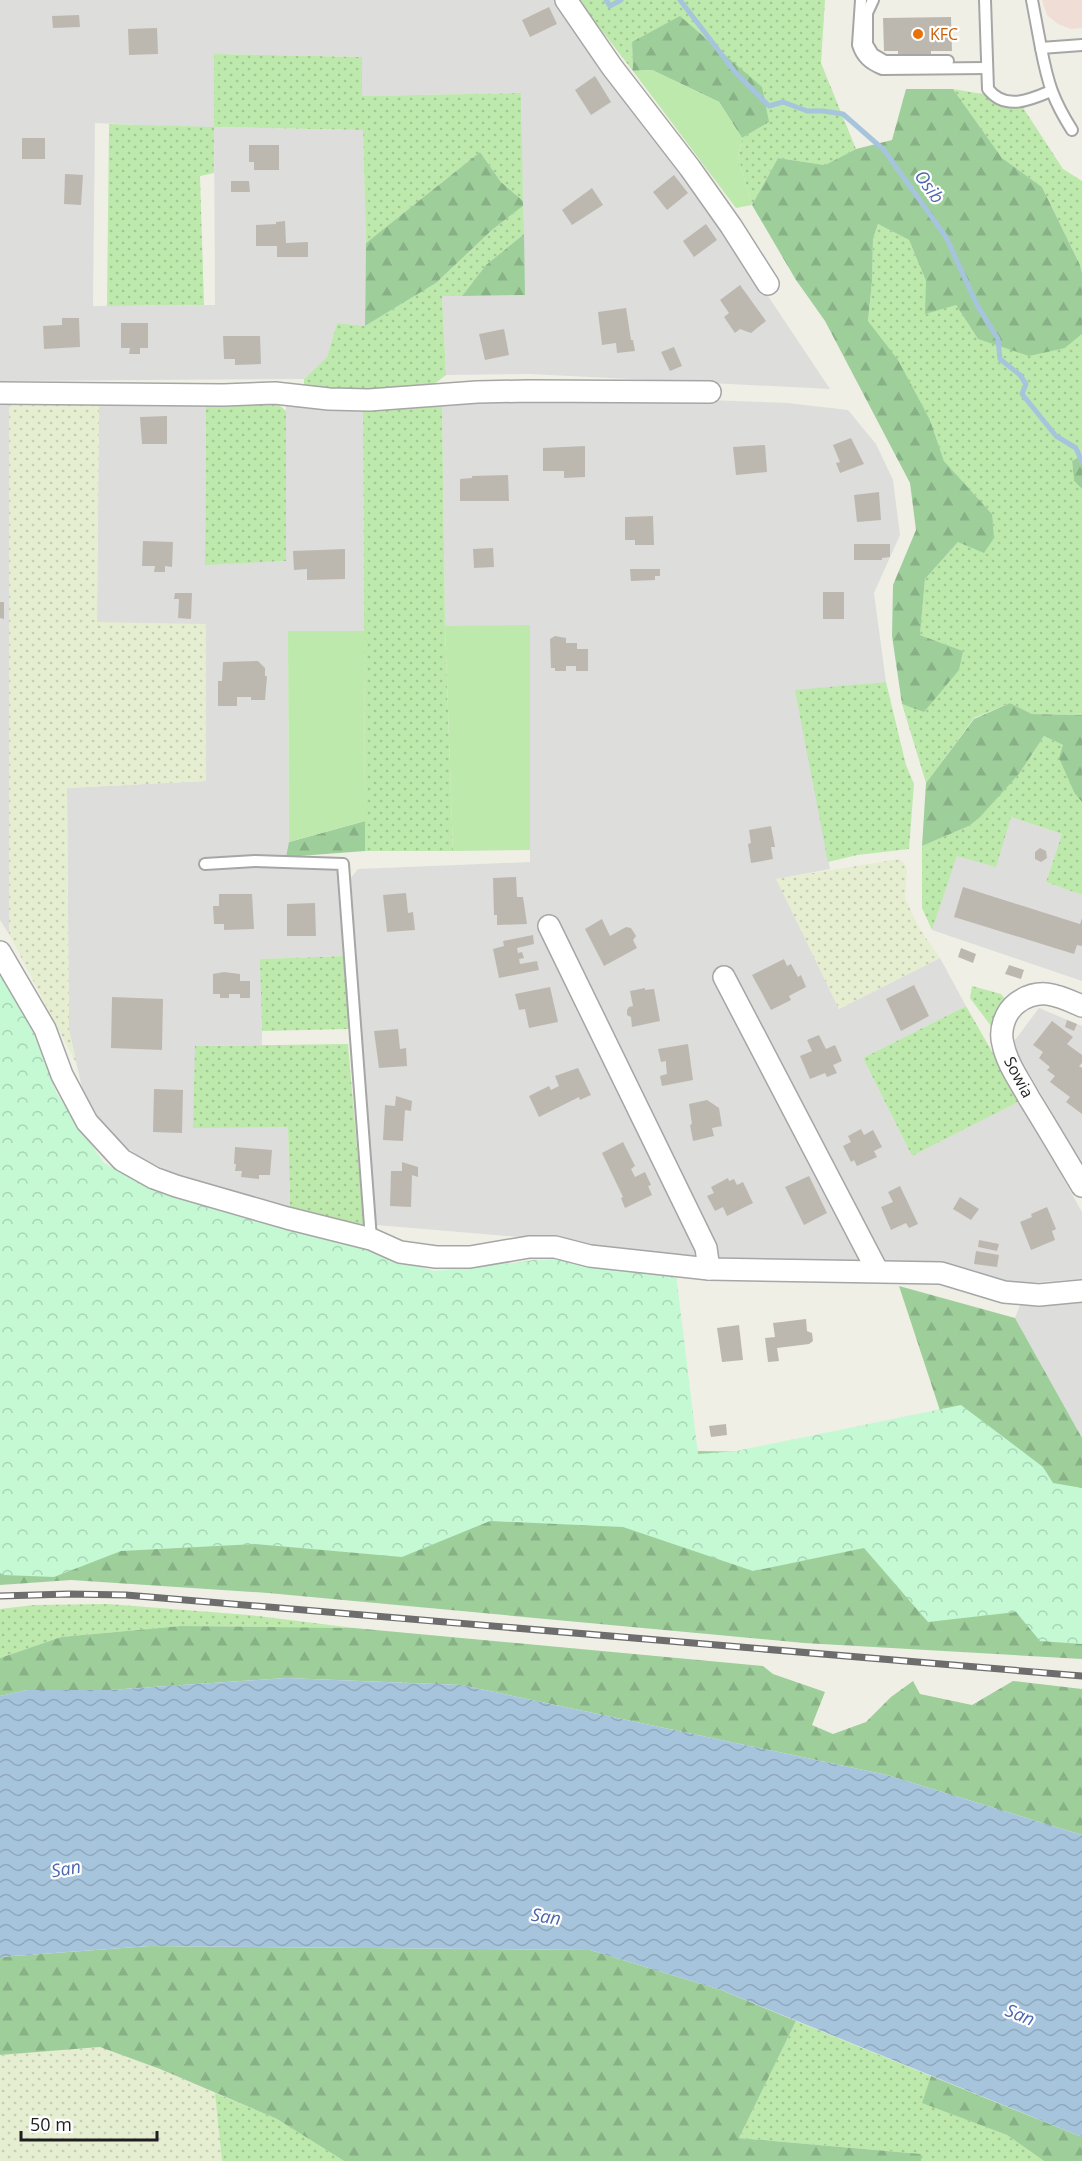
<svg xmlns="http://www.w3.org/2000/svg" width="1082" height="2161" font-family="'Open Sans',sans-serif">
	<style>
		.residential { fill: #dddddc; fill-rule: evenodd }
		.commercial { fill: #f0ddd5 }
		.farmland { fill: url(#farmland-dots) }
		.grass { fill: url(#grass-dots) }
		.forest { fill: url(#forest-firs) }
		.park { fill: url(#park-crowns) }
		.garden { fill: #bde9ac }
		.water { fill: url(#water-waves) }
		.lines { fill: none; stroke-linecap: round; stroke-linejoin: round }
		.stream { stroke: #a7c4dd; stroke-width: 5 }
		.building { fill: #bdb8af }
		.service-casing { stroke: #a6a6a6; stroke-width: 14 }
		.minor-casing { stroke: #a6a6a6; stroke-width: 24 }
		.service { stroke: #fff; stroke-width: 10 }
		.minor { stroke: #fff; stroke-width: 21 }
		.rail-casing { stroke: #6d6d6d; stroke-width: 7 }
		.rail { stroke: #fff; stroke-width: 4.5; stroke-dasharray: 14; stroke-linecap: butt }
		.food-dot { fill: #e8710a; stroke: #fff; stroke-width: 2 }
		.labels { text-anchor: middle; stroke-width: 4.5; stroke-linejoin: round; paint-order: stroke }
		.food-label { font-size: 16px; fill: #c56008; stroke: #fff; text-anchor: start }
		.street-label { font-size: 16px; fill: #1f1f1f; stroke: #fff }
		.water-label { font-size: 18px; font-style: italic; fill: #4c67af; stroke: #fff }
	</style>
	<defs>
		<pattern id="farmland-dots" width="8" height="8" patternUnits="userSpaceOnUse" patternTransform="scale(1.5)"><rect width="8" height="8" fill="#e6eed1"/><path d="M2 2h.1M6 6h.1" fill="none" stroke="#c5ccb3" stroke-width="1.8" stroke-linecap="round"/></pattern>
		<pattern id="grass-dots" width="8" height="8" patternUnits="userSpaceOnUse" patternTransform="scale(1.5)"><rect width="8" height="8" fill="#bde9ac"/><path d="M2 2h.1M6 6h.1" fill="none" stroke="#a2c794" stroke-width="1.8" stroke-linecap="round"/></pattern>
		<pattern id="forest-firs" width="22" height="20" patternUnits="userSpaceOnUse" patternTransform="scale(1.5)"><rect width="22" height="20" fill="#9ecf9b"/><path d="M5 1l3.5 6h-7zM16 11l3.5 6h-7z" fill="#88b185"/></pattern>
		<pattern id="park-crowns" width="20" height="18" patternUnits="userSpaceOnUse" patternTransform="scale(1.5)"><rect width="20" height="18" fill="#c4f9d4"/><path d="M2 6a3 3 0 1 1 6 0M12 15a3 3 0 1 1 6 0" fill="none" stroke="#a8d5b6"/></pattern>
		<pattern id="water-waves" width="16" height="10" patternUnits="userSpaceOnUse" patternTransform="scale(1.5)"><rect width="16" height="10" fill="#a7c4dd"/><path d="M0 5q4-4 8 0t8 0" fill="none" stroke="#8fa8bd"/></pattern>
	</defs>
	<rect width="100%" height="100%" fill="#f0efe6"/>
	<g class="residential">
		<path d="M0,0H558L698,191L830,389L529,374L446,375L442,296L524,295L521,93L361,96V57L214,54V127L363,130L366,243L365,326L337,323L327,357L304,379L0,381ZM95,123L214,128L215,305L93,306Z"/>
		<polygon points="99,399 206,401 205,564 286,561 286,399 363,405 364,631 288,632 289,866 339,867 347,956 261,959 262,1045 195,1046 288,1126 290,1210 191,1183 139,1156 118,1142 86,1106 69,1030 67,788 205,781 97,623"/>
		<polygon points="706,400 788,403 848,410 876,444 893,480 900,535 874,593 886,682 796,691 830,869 777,879 839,1009 940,958 966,1006 863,1058 912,1156 1020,1101 1082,1212 1082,1279 1026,1283 979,1277 919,1264 891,1261 796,1264 629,1253 519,1237 376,1225 364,1082 351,878 358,869 530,862 530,626 445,626 442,401"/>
		<polygon points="0,401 9,401 9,934 0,920"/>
		<polygon points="1011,817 1062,834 1046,882 1082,895 1082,981 932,930 957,855"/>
		<polygon points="1039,1008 1082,1026 1082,1165 1014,1047 1015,1040"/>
		<polygon points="1082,1296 1082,1438 1015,1318 1021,1302"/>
	</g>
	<polygon class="commercial" points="1042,0 1082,0 1082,28 1071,29 1058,24 1047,15"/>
	<g class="farmland">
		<polygon points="99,399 97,622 206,624 206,781 67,788 69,1030 77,1065 9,934 9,401"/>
		<polygon points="899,859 905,864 907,872 905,898 919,928 940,958 839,1009 776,879"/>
		<polygon points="100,2047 160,2069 215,2093 222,2161 0,2161 0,2055"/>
	</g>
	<g class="grass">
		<polygon points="578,0 825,0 821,63 856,149 825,165 778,158 752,205 738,157 742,138 769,122 632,42 633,71"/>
		<polygon points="214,54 362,57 362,96 521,93 523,201 501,182 480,152 366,243 363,130 214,127 214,173 200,176 204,305 107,306 109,124 214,127"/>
		<polygon points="953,89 1018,100 1063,169 1082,181 1082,273 1080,265 1042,187 1002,158"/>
		<polygon points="523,206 524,234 486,265 462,296 442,296 446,375 429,388 371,394 304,388 304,379 327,357 337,323 365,326 436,283 492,230"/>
		<polygon points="878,224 909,240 926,281 956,305 978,339 1065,348 1082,334 1082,455 1072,461 1074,481 1082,489 1082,715 1032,714 1010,703 974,718 926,783 902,704 925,711 963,651 920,635 925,579 958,542 992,514 944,461 930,420 868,321 872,282 873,239"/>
		<polygon points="272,399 286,411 286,561 205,565 206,401"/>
		<polygon points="442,401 445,626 453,851 365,851 363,405"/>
		<polygon points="886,682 906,765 914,784 909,849 857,855 828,862 795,690"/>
		<polygon points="1044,736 1063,745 1075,794 1082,802 1082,895 1046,882 1062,834 1011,817 996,867 957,856 932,930 922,908 922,846 969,826 1019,774"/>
		<polygon points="347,956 349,1029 262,1031 260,959"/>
		<polygon points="972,986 1001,994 1005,999 994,1030 970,998"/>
		<polygon points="966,1006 1020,1101 912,1156 863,1058"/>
		<polygon points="348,1044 364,1228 290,1210 288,1127 193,1128 195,1046"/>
		<polygon points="108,1604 249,1615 354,1628 181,1626 61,1637 0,1658 0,1609 34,1605"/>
		<polygon points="796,2021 931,2076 923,2103 1007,2135 1044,2161 921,2161 920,2154 739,2138"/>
		<polygon points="215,2093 277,2119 344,2161 222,2161"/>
	</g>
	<g class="forest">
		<polygon points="680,16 762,87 769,122 742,138 719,102 652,70 633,71 632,42"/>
		<polygon points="906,89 953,89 1002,158 1042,187 1080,265 1082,273 1082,334 1065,348 1029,356 978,339 956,305 925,314 926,281 909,240 878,224 873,239 872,282 868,321 898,360 930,420 944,461 992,514 994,538 984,553 958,542 925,579 920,635 963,651 959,670 924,712 902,704 892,636 893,585 916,530 910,483 825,321 796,280 752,205 778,158 825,165 856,149 892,140"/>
		<polygon points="480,152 501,182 523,201 523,206 492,230 436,283 365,326 366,243"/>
		<polygon points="524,234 525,295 462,296 486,265"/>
		<polygon points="1082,455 1082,489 1074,481 1072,461"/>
		<polygon points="1010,703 1032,714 1082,715 1082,802 1075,794 1059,758 1063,745 1044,736 1019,774 980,817 969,826 922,846 926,783 974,719"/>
		<polygon points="365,821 365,851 286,857 289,842"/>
		<polygon points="0,995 62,1113 112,1182 442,1276 534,1260 677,1288 694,1451 773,1452 952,1447 899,1286 1015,1318 1082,1438 1082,1659 804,1643 268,1593 71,1580 0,1585"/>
		<polygon points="181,1626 354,1628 763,1666 773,1674 825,1692 812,1725 833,1734 866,1722 891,1697 913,1681 920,1694 972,1705 1013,1681 1082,1689 1082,1835 887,1775 461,1685 286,1678 109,1690 27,1690 0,1696 0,1658 61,1637"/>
		<polygon points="150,1946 590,1950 721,1990 796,2021 739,2138 921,2154 921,2161 344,2161 277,2119 160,2069 100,2047 0,2055 0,1957"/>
		<polygon points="931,2076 1082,2137 1082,2161 1044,2161 1007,2135 922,2103"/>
	</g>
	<polygon class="park" points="0,966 21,1000 57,1094 104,1163 160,1193 329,1237 433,1271 552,1259 676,1274 698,1454 736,1451 961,1405 1043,1467 1053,1483 1082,1488 1082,1644 1040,1641 1016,1612 928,1622 864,1548 753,1571 623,1527 490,1521 402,1557 255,1544 121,1551 54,1577 4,1575 0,1573"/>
	<g class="garden">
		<polygon points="652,70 719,102 742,138 738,157 752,205 736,208 633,71"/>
		<polygon points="530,625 530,850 453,851 445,626"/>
		<polygon points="288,631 364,631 365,821 289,842"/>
	</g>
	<polygon class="water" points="286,1678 461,1685 887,1775 1082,1835 1082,2137 721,1990 590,1950 150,1946 0,1957 0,1696 27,1690 109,1690"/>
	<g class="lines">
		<g class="stream">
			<polyline points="606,0 610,6 621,0"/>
			<polyline points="680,0 735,72 769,106 783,102 807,111 823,111 843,114 884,150 946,237 977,305 998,339 1000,359 1020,375 1026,384 1022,394 1056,436 1076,448 1082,462"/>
		</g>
	</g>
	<g class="building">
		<polygon points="549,7 557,24 530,37 522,20"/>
		<polygon points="79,15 80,27 53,28 52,16"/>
		<polygon points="951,17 952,51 931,51 931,56 898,56 898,51 884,51 883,18"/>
		<polygon points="157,28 158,54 129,55 128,29"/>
		<polygon points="595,76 611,102 591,115 575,90"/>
		<rect x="22" y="138" width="23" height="21"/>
		<polygon points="249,145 279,145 279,170 254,170 254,162 249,162"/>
		<polygon points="65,174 83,175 81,205 64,204"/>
		<polygon points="674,175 688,193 667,210 653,192"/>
		<polygon points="231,181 249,181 250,192 231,192"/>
		<polygon points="592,188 603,205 572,225 562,210"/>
		<polygon points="285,221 286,243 308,242 308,257 277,257 277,246 256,246 256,225 276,224 276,222"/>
		<polygon points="706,224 717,240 694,257 683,241"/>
		<polygon points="740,285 766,321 751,333 740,329 735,333 724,317 729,313 720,300"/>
		<polygon points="626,308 631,340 633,340 635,351 617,353 616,343 602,345 598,312"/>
		<polygon points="62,318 79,318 80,347 44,349 43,326 62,325"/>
		<polygon points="121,323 148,323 148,348 140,348 140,354 129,354 130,348 121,348"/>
		<polygon points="504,329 509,355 485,360 479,334"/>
		<polygon points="223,336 260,336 261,364 235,365 235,359 224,359"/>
		<polygon points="674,347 682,366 670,371 661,352"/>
		<polygon points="167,416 167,444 142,444 140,417"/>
		<polygon points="851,438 864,464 840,473 836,463 840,462 833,445"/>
		<polygon points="765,445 767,472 736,475 733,447"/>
		<polygon points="585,446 585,477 564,478 564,471 543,471 543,448"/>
		<polygon points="508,475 509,501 460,501 460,479 472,478 472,476"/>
		<polygon points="879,492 881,520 857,522 854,495"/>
		<polygon points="653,516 654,545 635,545 635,540 625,540 625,517"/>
		<polygon points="143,541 173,542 172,567 165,566 165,572 154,572 155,566 142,566"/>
		<polygon points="854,544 890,544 890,557 882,558 882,560 854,560"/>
		<polygon points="493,548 494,567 474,568 473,549"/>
		<polygon points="345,549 345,579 307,580 307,569 294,570 293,551"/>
		<polygon points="630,569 660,569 660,576 655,576 655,580 631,581"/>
		<rect x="823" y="592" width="21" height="27"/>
		<polygon points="175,593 192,593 191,619 178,618 179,599 174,599"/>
		<polygon points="0,602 4,602 4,619 0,618"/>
		<polygon points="555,636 566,638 566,643 577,643 577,649 588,649 588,671 576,671 576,666 566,666 566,671 555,671 555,668 551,668 550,639"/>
		<polygon points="258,661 265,668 265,676 267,676 265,700 251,700 251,697 237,697 237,706 218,706 218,681 222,681 223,662"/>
		<polygon points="771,826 775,847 771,847 773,859 751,863 748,844 751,843 749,830"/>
		<polygon points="1040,848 1046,851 1047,858 1041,862 1035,859 1035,852"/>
		<polygon points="516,877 517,897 523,897 527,924 497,925 497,915 494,915 493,878"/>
		<polygon points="963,887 1080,924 1082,918 1082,946 1077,945 1074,954 954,917"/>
		<polygon points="406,893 408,913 413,912 415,930 387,932 383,895"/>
		<polygon points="219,894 252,894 254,929 224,930 224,924 214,924 213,906 219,906"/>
		<polygon points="315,903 316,936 287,936 287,904"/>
		<polygon points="602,919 610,936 626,927 631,928 636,936 633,940 637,948 604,966 585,929"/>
		<polygon points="533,935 534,944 517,948 518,953 522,952 524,958 519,959 520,964 537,961 539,970 499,978 493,949 504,946 503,941"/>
		<polygon points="961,948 976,954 973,963 958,957"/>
		<polygon points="784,959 787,966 791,964 798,977 801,975 806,987 789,996 791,1000 771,1010 752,975"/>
		<polygon points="1009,965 1024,970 1021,979 1005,974"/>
		<polygon points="224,972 240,974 240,981 250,981 250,998 240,998 240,994 229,994 229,998 220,998 220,994 213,994 213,974"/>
		<polygon points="914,985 929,1016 901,1031 886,999"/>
		<polygon points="550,987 558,1022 529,1028 525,1009 519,1010 515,994"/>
		<polygon points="645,988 645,990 654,989 660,1021 632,1027 631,1017 627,1015 627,1010 629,1007 633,1006 630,991"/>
		<polygon points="112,997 163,999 162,1050 111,1048"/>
		<polygon points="1067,1020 1077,1024 1074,1031 1065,1027"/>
		<polygon points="1052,1021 1073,1037 1067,1044 1082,1055 1082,1063 1079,1066 1082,1068 1082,1114 1066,1102 1070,1097 1050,1082 1055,1076 1047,1070 1050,1067 1039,1058 1043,1052 1033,1045"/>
		<polygon points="398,1029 400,1049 406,1048 407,1066 379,1068 374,1031"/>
		<polygon points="819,1035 826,1049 835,1045 842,1061 833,1065 837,1073 827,1077 825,1073 810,1079 800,1056 812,1051 807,1040"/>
		<polygon points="688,1044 693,1080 662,1086 660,1076 667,1074 666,1065 666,1061 661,1062 658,1049"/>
		<polygon points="578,1068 591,1095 580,1100 579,1097 539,1117 529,1096 549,1086 551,1090 559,1086 555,1076"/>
		<polygon points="154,1089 183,1090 182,1133 153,1132"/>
		<polygon points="396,1096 412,1101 411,1111 405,1110 403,1141 383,1140 385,1105 395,1106"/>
		<polygon points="707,1100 719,1108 722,1126 712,1128 714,1136 693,1141 690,1125 692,1124 689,1104"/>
		<polygon points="861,1129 864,1135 873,1130 882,1147 874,1151 877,1157 857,1166 854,1160 851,1162 843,1146 851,1142 848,1136"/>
		<polygon points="623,1142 635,1166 631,1169 635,1177 645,1172 651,1185 648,1186 652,1195 625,1208 621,1198 623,1197 602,1153"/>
		<polygon points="235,1147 272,1150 270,1175 259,1175 259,1179 241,1177 242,1171 235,1171 236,1164 234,1164"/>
		<polygon points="402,1162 418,1167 418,1177 412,1175 411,1207 390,1206 391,1171 402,1171"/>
		<polygon points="809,1176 827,1213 804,1225 785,1187"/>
		<polygon points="728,1178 729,1181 734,1179 737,1185 743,1182 753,1203 727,1216 723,1207 715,1211 707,1196 714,1193 711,1187"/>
		<polygon points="900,1186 918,1224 909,1228 906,1223 891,1230 881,1207 893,1202 888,1192"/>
		<polygon points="960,1197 979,1209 971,1220 953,1209"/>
		<polygon points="1047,1207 1056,1229 1052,1231 1055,1240 1031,1250 1020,1222 1032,1217 1031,1214"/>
		<polygon points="979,1240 999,1244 997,1251 978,1247"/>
		<polygon points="976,1251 999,1255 997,1267 974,1264"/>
		<polygon points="806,1319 807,1331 812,1333 813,1341 809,1344 777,1348 779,1361 768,1362 765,1338 775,1337 773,1323"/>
		<polygon points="739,1325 743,1360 722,1362 717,1328"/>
		<polygon points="726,1424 727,1435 711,1437 709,1426"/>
	</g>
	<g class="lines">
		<g class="service-casing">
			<g id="service">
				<path d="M861,0L858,45C862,58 870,64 882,69L987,68"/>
				<polyline points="873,0 867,13 867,44 873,54 885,61 948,61"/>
				<path d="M985,0L988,89C1005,111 1030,100 1051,91"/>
				<polyline points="1032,0 1041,48 1082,45"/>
				<path d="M1041,48C1048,84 1053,100 1072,130"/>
				<polyline points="205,864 255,861 343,864 371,1239"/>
			</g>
		</g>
		<g class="minor-casing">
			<g id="minor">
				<polyline points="566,0 612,67 690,168 731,226 768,284"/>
				<polyline points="0,393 223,395 275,393 329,399 369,400 477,392 528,391 710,392"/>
				<polyline points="549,926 706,1248 709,1269"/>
				<polyline points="0,952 45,1029 62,1075 87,1122 122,1160 154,1178 176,1186 287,1218 371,1239 400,1252 436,1257 470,1257 529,1247 555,1247 590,1256 709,1269 941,1273 1004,1292 1039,1295 1082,1291"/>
				<polyline points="724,977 877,1270"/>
				<path d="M1082,1006C1059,996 1040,986 1017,1003C1005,1012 999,1030 1003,1044C1007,1064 1020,1081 1029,1098C1047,1127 1064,1156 1082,1186"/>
			</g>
		</g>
		<use href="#service" class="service"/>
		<use href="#minor" class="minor"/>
		<g class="rail-casing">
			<polyline id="rail" points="0,1596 69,1594 126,1595 1082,1676"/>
		</g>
		<use href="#rail" class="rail"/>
	</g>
	<circle class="food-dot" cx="918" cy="34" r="6"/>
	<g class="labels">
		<g class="food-label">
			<text x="930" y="40">KFC</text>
		</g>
		<g class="street-label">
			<text transform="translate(1019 1077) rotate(62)" y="6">Sowia</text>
		</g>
		<g class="water-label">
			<text transform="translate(929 187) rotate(54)" y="6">Osib</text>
			<text transform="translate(66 1869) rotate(-10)" y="6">San</text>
			<text transform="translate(546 1917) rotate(9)" y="6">San</text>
			<text transform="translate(1020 2015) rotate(22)" y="6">San</text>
		</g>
	</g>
	<path d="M21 2131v9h136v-9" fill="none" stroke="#1f1f1f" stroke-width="3"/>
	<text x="30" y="2131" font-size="18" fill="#1f1f1f" stroke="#ffffff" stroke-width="4.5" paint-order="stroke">50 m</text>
</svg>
